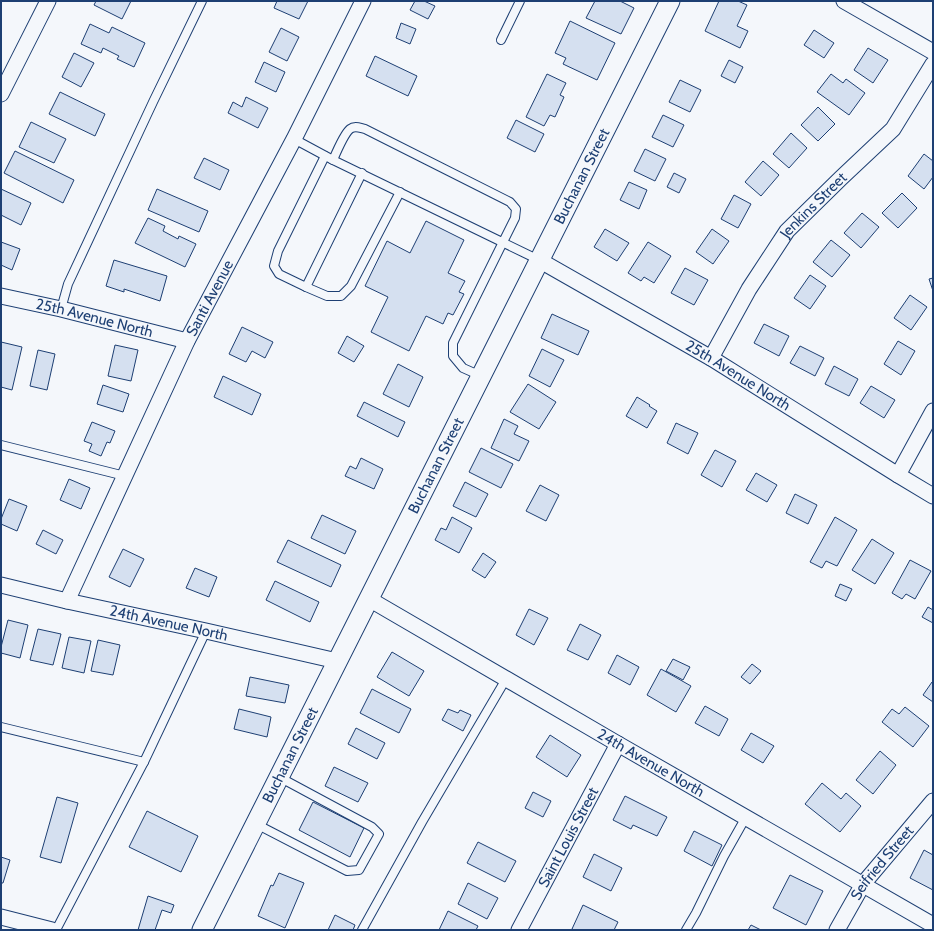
<svg xmlns="http://www.w3.org/2000/svg" width="934" height="931" font-family="Cabin,sans-serif">
	<style>
		.building { fill: #d5e0f0; stroke: #1d3f73 }
		.lines { fill: none; stroke-linecap: round; stroke-linejoin: round }
		.service-casing { stroke: #1d3f73; stroke-width: 10 }
		.minor-casing { stroke: #1d3f73; stroke-width: 17 }
		.tertiary-casing { stroke: #1d3f73; stroke-width: 21 }
		.service { stroke: #f4f7fb; stroke-width: 8 }
		.minor { stroke: #f4f7fb; stroke-width: 15 }
		.tertiary { stroke: #f4f7fb; stroke-width: 19 }
		.labels { text-anchor: middle; stroke-width: 3; stroke-linejoin: round; paint-order: stroke }
		.street-label { font-size: 15px; fill: #1d3f73; stroke: #f4f7fb }
	</style>
	<rect width="100%" height="100%" fill="#f4f7fb"/>
	<g class="building">
		<polygon points="96,1 131,1 122,19 94,5"/>
		<polygon points="277,1 308,1 299,19 274,8"/>
		<polygon points="415,1 424,1 435,6 428,19 410,10"/>
		<polygon points="595,1 620,1 634,8 621,34 586,18"/>
		<polygon points="719,1 738,1 747,5 737,26 748,31 740,48 705,31"/>
		<polygon points="570,21 615,43 597,80 563,64 566,58 555,53"/>
		<polygon points="401,23 416,29 410,44 396,38"/>
		<polygon points="90,24 109,33 112,27 145,43 134,67 117,59 119,56 103,48 101,53 81,44"/>
		<polygon points="281,28 299,37 287,61 269,52"/>
		<polygon points="814,30 834,43 824,58 804,45"/>
		<polygon points="868,48 888,60 873,83 854,70"/>
		<polygon points="74,53 94,63 81,87 62,77"/>
		<polygon points="375,56 417,76 408,96 366,76"/>
		<polygon points="729,60 743,67 735,83 721,76"/>
		<polygon points="264,62 285,72 276,92 255,82"/>
		<polygon points="547,74 566,83 560,95 564,97 555,117 550,115 544,126 526,117"/>
		<polygon points="831,74 843,83 846,79 865,93 849,115 817,92"/>
		<polygon points="680,80 701,90 690,112 669,102"/>
		<polygon points="60,92 105,114 95,136 49,114"/>
		<polygon points="246,97 268,108 258,128 228,113 233,102 242,107"/>
		<polygon points="818,107 835,124 818,141 801,125"/>
		<polygon points="663,115 684,125 673,147 652,137"/>
		<polygon points="516,120 544,134 535,152 507,138"/>
		<polygon points="31,122 66,139 54,163 19,147"/>
		<polygon points="791,133 807,148 789,168 773,154"/>
		<polygon points="645,149 666,159 655,181 634,171"/>
		<polygon points="15,151 74,180 63,203 4,173"/>
		<polygon points="924,154 933,161 933,177 924,189 908,176"/>
		<polygon points="204,158 229,170 220,190 194,178"/>
		<polygon points="763,161 779,175 761,196 745,182"/>
		<polygon points="674,173 686,179 679,193 667,187"/>
		<polygon points="629,182 647,190 639,209 620,200"/>
		<polygon points="1,189 31,203 21,225 1,215"/>
		<polygon points="157,189 208,211 199,232 148,210"/>
		<polygon points="902,193 917,208 898,228 882,213"/>
		<polygon points="734,195 751,204 738,228 721,219"/>
		<polygon points="862,213 879,227 861,248 844,233"/>
		<polygon points="148,218 165,226 163,231 178,239 179,236 196,244 185,267 135,243"/>
		<polygon points="426,221 464,240 448,273 465,281 459,292 464,294 453,315 448,313 443,324 426,316 409,351 371,332 388,297 365,286 387,241 410,253"/>
		<polygon points="605,229 629,243 617,261 594,247"/>
		<polygon points="712,229 729,241 713,264 696,252"/>
		<polygon points="831,240 850,255 832,277 813,262"/>
		<polygon points="1,242 20,249 12,270 1,265"/>
		<polygon points="648,242 671,256 654,283 644,277 641,281 628,273"/>
		<polygon points="114,260 167,276 160,301 124,289 124,292 106,286"/>
		<polygon points="685,268 708,280 694,305 671,293"/>
		<polygon points="810,275 826,286 810,309 794,298"/>
		<polygon points="933,278 933,291 929,279"/>
		<polygon points="910,295 927,307 911,330 894,318"/>
		<polygon points="552,314 589,331 578,355 541,338"/>
		<polygon points="764,324 789,336 779,356 754,343"/>
		<polygon points="242,327 273,342 265,358 252,351 246,362 229,354"/>
		<polygon points="347,336 364,346 354,362 338,353"/>
		<polygon points="898,341 915,351 901,375 884,364"/>
		<polygon points="1,342 22,347 12,390 1,387"/>
		<polygon points="115,345 138,350 131,381 108,376"/>
		<polygon points="800,346 824,358 815,376 790,363"/>
		<polygon points="542,349 564,360 550,387 529,376"/>
		<polygon points="38,350 55,354 47,390 30,386"/>
		<polygon points="398,364 423,377 409,407 383,394"/>
		<polygon points="834,366 858,379 849,396 825,384"/>
		<polygon points="223,376 261,394 252,415 214,397"/>
		<polygon points="528,384 556,402 539,429 510,412"/>
		<polygon points="103,385 129,394 123,412 97,404"/>
		<polygon points="871,386 895,400 884,418 860,403"/>
		<polygon points="637,397 650,405 649,406 657,411 647,428 626,416"/>
		<polygon points="364,402 405,422 398,437 357,416"/>
		<polygon points="504,419 518,426 514,434 529,441 519,461 491,448"/>
		<polygon points="92,422 115,431 110,443 107,442 101,456 89,451 92,444 84,441"/>
		<polygon points="676,423 698,433 688,454 667,443"/>
		<polygon points="481,448 513,464 501,488 469,472"/>
		<polygon points="715,450 736,461 722,487 701,475"/>
		<polygon points="361,458 383,469 374,489 345,476 350,466 356,469"/>
		<polygon points="756,473 777,485 767,502 746,490"/>
		<polygon points="69,479 90,488 81,509 60,500"/>
		<polygon points="465,482 488,494 476,517 453,506"/>
		<polygon points="540,485 559,495 546,521 526,511"/>
		<polygon points="795,494 817,505 808,524 786,513"/>
		<polygon points="9,499 27,506 17,531 1,524 1,519"/>
		<polygon points="322,515 356,531 345,554 311,538"/>
		<polygon points="452,517 472,528 459,553 435,540 441,528 446,530"/>
		<polygon points="835,517 857,530 837,566 826,561 822,568 810,562"/>
		<polygon points="43,530 63,540 56,554 36,544"/>
		<polygon points="872,539 894,553 875,584 852,570"/>
		<polygon points="288,540 341,565 331,587 277,562"/>
		<polygon points="123,549 144,559 130,587 109,577"/>
		<polygon points="483,553 496,562 485,578 472,570"/>
		<polygon points="910,560 931,571 915,599 906,594 902,599 892,593"/>
		<polygon points="195,568 217,577 209,597 186,588"/>
		<polygon points="275,581 319,602 310,622 266,600"/>
		<polygon points="840,584 852,589 846,601 835,596"/>
		<polygon points="928,607 933,610 933,623 922,617"/>
		<polygon points="529,609 548,618 534,645 516,635"/>
		<polygon points="8,620 28,625 20,658 1,653 1,647"/>
		<polygon points="580,624 601,635 588,660 567,650"/>
		<polygon points="38,629 61,634 53,665 30,660"/>
		<polygon points="69,637 91,641 84,673 62,668"/>
		<polygon points="98,640 120,645 113,675 91,671"/>
		<polygon points="392,652 424,671 409,696 377,677"/>
		<polygon points="617,655 639,667 630,685 608,673"/>
		<polygon points="673,659 690,667 683,680 666,671"/>
		<polygon points="752,664 761,671 750,684 741,677"/>
		<polygon points="661,669 691,686 676,712 647,695"/>
		<polygon points="250,677 289,685 285,703 246,696"/>
		<polygon points="932,682 933,682 933,702 923,695"/>
		<polygon points="372,689 411,709 399,733 360,713"/>
		<polygon points="705,706 728,719 719,736 695,723"/>
		<polygon points="905,707 929,726 913,747 882,722 892,709 899,714"/>
		<polygon points="239,709 271,717 267,737 234,729"/>
		<polygon points="448,709 458,713 460,710 471,715 463,731 442,720"/>
		<polygon points="356,728 385,743 377,759 348,744"/>
		<polygon points="751,733 774,746 763,763 741,750"/>
		<polygon points="550,735 581,755 567,777 536,757"/>
		<polygon points="880,751 896,765 873,794 856,780"/>
		<polygon points="334,767 368,783 358,802 325,786"/>
		<polygon points="822,783 841,799 846,793 861,806 840,832 805,804"/>
		<polygon points="533,792 551,801 543,817 525,808"/>
		<polygon points="625,796 667,817 657,836 633,825 631,829 613,820"/>
		<polygon points="57,797 78,803 61,863 40,857"/>
		<polygon points="313,802 364,828 350,857 299,830"/>
		<polygon points="147,811 198,836 181,872 129,847"/>
		<polygon points="694,831 722,845 712,866 684,851"/>
		<polygon points="478,842 516,861 505,882 467,863"/>
		<polygon points="924,850 933,855 933,890 910,878"/>
		<polygon points="594,854 622,868 611,891 583,877"/>
		<polygon points="1,857 10,860 3,883 1,883"/>
		<polygon points="279,873 304,883 285,928 258,916 271,885 273,886"/>
		<polygon points="790,875 823,891 806,925 773,908"/>
		<polygon points="468,883 498,898 487,919 458,904"/>
		<polygon points="148,896 174,905 171,913 162,910 155,930 138,930"/>
		<polygon points="583,905 618,922 614,930 575,930 572,929"/>
		<polygon points="448,911 478,926 476,930 439,930"/>
		<polygon points="335,915 355,925 353,930 328,930"/>
		<polygon points="751,925 761,930 748,930"/>
	</g>
	<g class="lines">
		<g class="service-casing">
			<g id="service">
				<polyline points="501,40 520,1"/>
				<polyline points="294,139 333,160 539,260"/>
				<path d="M333,160C336,153 345,133 350,129C355,125 360,128 365,129L510,202L516,209L515,218L503,242L453,343V356L463,368L481,376"/>
				<polyline points="362,173 306,287 327,296 341,296 351,286 400,192"/>
				<polyline points="306,287 279,274 274,266 278,251 325,156"/>
				<polyline points="61,309 68,284 153,102 202,1"/>
				<polyline points="1,445 125,476"/>
				<polyline points="1,727 144,762"/>
				<polyline points="256,824 347,871 359,870 379,834 372,827 279,777"/>
				<polyline points="56,930 144,762 206,631"/>
				<polyline points="362,930 422,822 506,679"/>
				<polyline points="686,930 696,913 724,856 746,817"/>
			</g>
		</g>
		<g class="minor-casing">
			<g id="minor">
				<polyline points="844,1 933,52"/>
				<polyline points="1,94 48,1"/>
				<path id="s1" d="M539,260L711,358L898,475L933,496"/>
				<path id="s2" d="M1,296L61,309L187,341"/>
				<path id="s3" d="M711,358L749,289L787,231L841,178L893,129L933,64"/>
				<polyline points="898,475 933,411"/>
				<path id="s4" d="M1,585L67,601L206,631L337,661"/>
				<path id="s5" d="M369,599L618,744L933,925"/>
				<path id="s6" d="M67,601L187,341L294,139L363,1"/>
				<polyline points="1,917 52,930"/>
				<path id="s7" d="M519,930L618,744"/>
				<path id="s8" d="M837,930L863,884L933,801"/>
			</g>
		</g>
		<g class="tertiary-casing">
			<g id="tertiary">
				<path id="s9" d="M202,930L670,1"/>
			</g>
		</g>
		<use href="#service" class="service"/>
		<use href="#minor" class="minor"/>
		<use href="#tertiary" class="tertiary"/>
	</g>
	<g class="labels">
		<g class="street-label">
			<text dy="5" stroke="none"><textPath href="#s9" startOffset="844">Buchanan Street</textPath></text>
			<text dy="5" stroke="none"><textPath href="#s3" startOffset="185">Jenkins Street</textPath></text>
			<text dy="5" stroke="none"><textPath href="#s6" startOffset="335">Santi Avenue</textPath></text>
			<text dy="5" stroke="none"><textPath href="#s2" startOffset="96">25th Avenue North</textPath></text>
			<text dy="5" stroke="none"><textPath href="#s1" startOffset="230">25th Avenue North</textPath></text>
			<text dy="5" stroke="none"><textPath href="#s9" startOffset="520">Buchanan Street</textPath></text>
			<text dy="5" stroke="none"><textPath href="#s4" startOffset="172">24th Avenue North</textPath></text>
			<text dy="5" stroke="none"><textPath href="#s9" startOffset="196">Buchanan Street</textPath></text>
			<text dy="5" stroke="none"><textPath href="#s5" startOffset="326">24th Avenue North</textPath></text>
			<text dy="5" stroke="none"><textPath href="#s7" startOffset="105">Saint Louis Street</textPath></text>
			<text dy="5" stroke="none"><textPath href="#s8" startOffset="81">Seifried Street</textPath></text>
		</g>
	</g>
	<rect width="934" height="931" fill="none" stroke="#1d3f73" stroke-width="4"/>
</svg>
